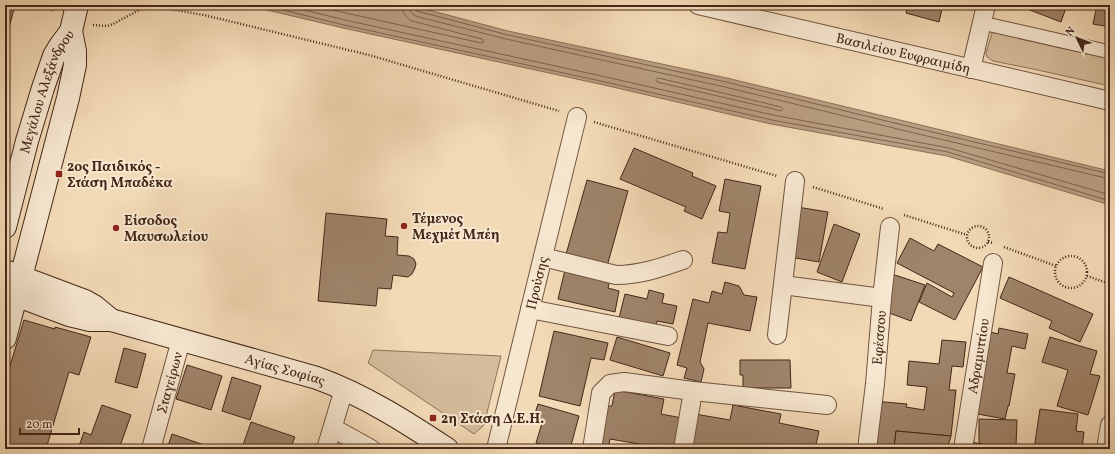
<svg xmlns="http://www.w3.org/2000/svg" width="1115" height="454" font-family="Vollkorn,serif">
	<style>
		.green { fill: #d5bc9b; stroke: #8c725a }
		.water { fill: #b89d80; stroke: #8a6e56 }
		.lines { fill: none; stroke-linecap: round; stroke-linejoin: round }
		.shore { stroke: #7e624c; stroke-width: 1 }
		.building { fill: #9f846a; stroke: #442718 }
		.pedestrian-casing { stroke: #705440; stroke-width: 15 }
		.minor-casing { stroke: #705440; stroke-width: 20 }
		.secondary-casing { stroke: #442718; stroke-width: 24 }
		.path { stroke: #442718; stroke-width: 2.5; stroke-dasharray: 1 2; stroke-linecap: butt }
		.pedestrian { stroke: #f7e7d0; stroke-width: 13 }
		.minor { stroke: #f7e7d0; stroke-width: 18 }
		.secondary { stroke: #f7e7d0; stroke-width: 22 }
		.poi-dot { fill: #8f2418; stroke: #f7e7d0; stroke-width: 1.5 }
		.labels { text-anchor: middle; stroke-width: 4; stroke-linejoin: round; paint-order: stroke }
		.street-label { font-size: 14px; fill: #442718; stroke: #f7e7d0 }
		.poi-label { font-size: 14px; font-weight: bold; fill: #442718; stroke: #f7e7d0; text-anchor: start }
	</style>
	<rect width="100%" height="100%" fill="#f3dab6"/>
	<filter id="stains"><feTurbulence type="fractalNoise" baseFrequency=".005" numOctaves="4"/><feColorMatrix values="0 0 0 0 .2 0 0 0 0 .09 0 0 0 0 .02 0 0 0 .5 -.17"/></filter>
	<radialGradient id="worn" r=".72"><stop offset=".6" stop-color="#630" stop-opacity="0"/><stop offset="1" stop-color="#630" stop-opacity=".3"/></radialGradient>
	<g class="green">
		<polygon points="993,30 1110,57 1110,86 1033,69 993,61 987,57 986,53"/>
		<polygon points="373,350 501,356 484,425 474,434 368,363"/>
	</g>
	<polygon class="water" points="246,5 410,5 508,31 727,78 1110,171 1110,205 947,156 771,124 604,85 343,28"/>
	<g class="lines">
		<g class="shore">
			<polyline points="263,5 344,25 605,82 772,120 948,152 1110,201"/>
			<polyline points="284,5 345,20 606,77 773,115 949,148 1110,195"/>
			<path d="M310,5L481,43L484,42L482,39L412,21C405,17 402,12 402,5"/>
			<polyline points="408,5 410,11 415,16 506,39 725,87 910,132 1110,179"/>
			<polyline points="413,5 414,9 417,11 508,35 726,82 911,127 1110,174"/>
			<polygon points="658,78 723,93 781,107 783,109 781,111 774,109 657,82 656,80"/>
		</g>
	</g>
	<g class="building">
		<polygon points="5,5 15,5 5,43"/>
		<polygon points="908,5 943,5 939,22 906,13"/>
		<polygon points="1017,5 1067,5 1061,22"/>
		<polygon points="1097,5 1110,5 1110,27 1093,24"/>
		<polygon points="634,148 693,173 692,176 716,186 702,219 684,211 686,207 620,179"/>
		<polygon points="725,179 761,186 745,269 712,263 718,232 727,233 730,213 719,211"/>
		<polygon points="587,180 628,191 606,270 565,258"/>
		<polygon points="797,207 828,212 819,262 790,257"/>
		<polygon points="326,213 387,219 385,236 398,237 397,255 409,256 414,259 416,264 415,268 412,274 408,277 393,275 391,289 378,288 376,306 318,301"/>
		<polygon points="834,224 860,234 842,282 817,272"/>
		<polygon points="910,238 934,251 938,244 983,267 955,320 919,302 927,283 952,297 954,293 897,263"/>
		<polygon points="565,270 610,280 608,288 619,291 615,312 558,299"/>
		<polygon points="892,274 925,285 911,321 881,310"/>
		<polygon points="1009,277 1093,314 1080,342 1049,328 1052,321 1000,298"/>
		<polygon points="725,282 739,286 744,295 757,297 750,331 708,323 700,362 704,369 701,382 684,378 687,368 677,365 693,299 709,303 712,291 722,294"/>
		<polygon points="649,290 664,294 662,303 677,306 673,324 657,321 656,326 619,318 625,294 647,299"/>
		<polygon points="24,320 55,329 55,327 91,337 79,375 69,372 46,449 5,449 5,382"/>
		<polygon points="999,328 1028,334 1025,349 1012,346 1007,373 1015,374 1009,406 1008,406 1005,419 972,413 987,331 998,334"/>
		<polygon points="554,331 608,343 604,360 591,358 580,406 539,396"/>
		<polygon points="617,337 670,353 663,376 610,360"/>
		<polygon points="1050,337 1097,351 1090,374 1100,376 1088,415 1057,406 1068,370 1042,362"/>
		<polygon points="942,340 966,342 963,367 952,366 949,390 956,390 951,436 896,431 894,449 867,449 873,401 907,404 906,407 924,410 927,387 907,385 909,361 939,364"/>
		<polygon points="124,348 146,354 137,388 115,382"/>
		<polygon points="740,360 790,360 791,388 743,388 743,375 740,375"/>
		<polygon points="187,365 222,376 211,410 176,399"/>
		<polygon points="232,377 261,386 250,420 222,411"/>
		<polygon points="615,390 664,399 661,414 682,418 676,449 668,449 610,439 608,449 601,449 605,406 612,406"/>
		<polygon points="538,404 579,416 570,449 558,449 536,443 542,423 533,420"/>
		<polygon points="102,405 131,415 119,449 78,449 84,432 91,435"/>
		<polygon points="733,405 781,414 779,423 819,431 815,449 688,449 695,414 730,420"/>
		<polygon points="1040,409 1078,414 1076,431 1084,432 1082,449 1034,449"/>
		<polygon points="979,419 1017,420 1016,446 979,444"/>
		<polygon points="251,422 295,437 290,449 245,449 242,448"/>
		<polygon points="896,431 951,436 947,449 894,449"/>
		<polygon points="172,434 210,447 209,449 167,449"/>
		<polygon points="972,442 998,448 997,449 971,449"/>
	</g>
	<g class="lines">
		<g class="pedestrian-casing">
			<polyline id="pedestrian" points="982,23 1110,52"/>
		</g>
		<g class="minor-casing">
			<g id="minor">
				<path id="s1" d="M698,5L1110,101"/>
				<polyline points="971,69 986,5"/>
				<path d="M543,257L616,275C640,275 660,268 683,260"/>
				<polyline points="783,285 882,298"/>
				<polyline points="530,309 668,336"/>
				<polyline points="777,335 795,181"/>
				<polyline points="333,428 371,449"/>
				<path id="s2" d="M151,449L181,340"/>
				<polyline points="326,449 344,389"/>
				<path id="s3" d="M496,449L577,117"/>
				<polyline points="592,449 601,393 610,384 624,382 693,391 827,405"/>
				<polyline points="683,449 693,391"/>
				<path id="s4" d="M867,449L875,384L882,298L890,227"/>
				<path id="s5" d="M963,449L993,263"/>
				<polyline points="1106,449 1110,425"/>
			</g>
		</g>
		<g class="secondary-casing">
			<g id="secondary">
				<path id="s6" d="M5,227L27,141L43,88L54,56L60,46L71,31L77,5"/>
				<polyline points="5,271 85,301 94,306 111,320"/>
				<path id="s7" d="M5,291L69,315L90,320H111L317,378C364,395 406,422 447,449"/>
				<polyline points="5,338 68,98 75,65 75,51 71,31"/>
			</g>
		</g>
		<g class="path">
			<polyline points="38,5 55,11"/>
			<polyline points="93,25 107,26 113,24 141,9 153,8 169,9 204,15 369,55 559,111"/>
			<polyline points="594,122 777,176"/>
			<polyline points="813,187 884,209"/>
			<polyline points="904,215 967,235"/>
			<circle cx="978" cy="237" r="11"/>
			<polyline points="988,242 994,243"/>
			<polyline points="1004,247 1056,266"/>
			<circle cx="1071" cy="272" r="16"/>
			<polyline points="1087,276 1110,284"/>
		</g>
		<use href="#pedestrian" class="pedestrian"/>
		<use href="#minor" class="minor"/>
		<use href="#secondary" class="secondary"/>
	</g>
	<g class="poi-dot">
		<rect x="55" y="170" width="8" height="8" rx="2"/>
		<circle cx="404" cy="226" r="4"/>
		<circle cx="116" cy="228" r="4"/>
		<rect x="429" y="414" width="8" height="8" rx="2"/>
	</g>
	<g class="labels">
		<g class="street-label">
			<text dy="5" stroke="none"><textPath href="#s1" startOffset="211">Βασιλείου Ευφραιμίδη</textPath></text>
			<text dy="5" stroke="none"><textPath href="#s6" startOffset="142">Μεγάλου Αλεξάνδρου</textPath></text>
			<text dy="5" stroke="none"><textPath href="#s3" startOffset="171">Προύσης</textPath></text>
			<text dy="5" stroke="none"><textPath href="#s4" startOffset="112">Εφέσσου</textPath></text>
			<text dy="5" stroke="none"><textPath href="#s5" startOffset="94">Αδραμυττίου</textPath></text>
			<text dy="5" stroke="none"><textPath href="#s7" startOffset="292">Αγίας Σοφίας</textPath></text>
			<text dy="5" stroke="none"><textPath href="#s2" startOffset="69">Σταγείρων</textPath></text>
		</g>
		<g class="poi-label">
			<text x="67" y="171">2ος Παιδικός -<tspan x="67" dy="16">Στάση Μπαδέκα</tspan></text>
			<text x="412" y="223">Τέμενος<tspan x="412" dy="16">Μεχμέτ Μπέη</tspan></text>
			<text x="124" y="225">Είσοδος<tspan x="124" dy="16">Μαυσωλείου</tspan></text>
			<text x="441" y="423">2η Στάση Δ.Ε.Η.</text>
		</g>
	</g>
	<rect width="1115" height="454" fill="none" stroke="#f3dab6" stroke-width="20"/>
	<rect x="6" y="6" width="1103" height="442" fill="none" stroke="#442718" stroke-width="2"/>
	<rect x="10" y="10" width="1095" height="434" fill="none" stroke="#442718"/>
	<g transform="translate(1077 38) rotate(313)" stroke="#f7e7d0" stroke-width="3" paint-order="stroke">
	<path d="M0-3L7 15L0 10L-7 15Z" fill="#442718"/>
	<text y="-6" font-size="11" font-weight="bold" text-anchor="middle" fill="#442718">N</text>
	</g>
	<path d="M20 428v6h59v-6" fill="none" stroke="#442718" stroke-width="2"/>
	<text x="26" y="428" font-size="12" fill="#442718" stroke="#f7e7d0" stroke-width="3" paint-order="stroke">20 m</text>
	<rect width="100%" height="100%" filter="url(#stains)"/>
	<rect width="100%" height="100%" fill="url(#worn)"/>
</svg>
